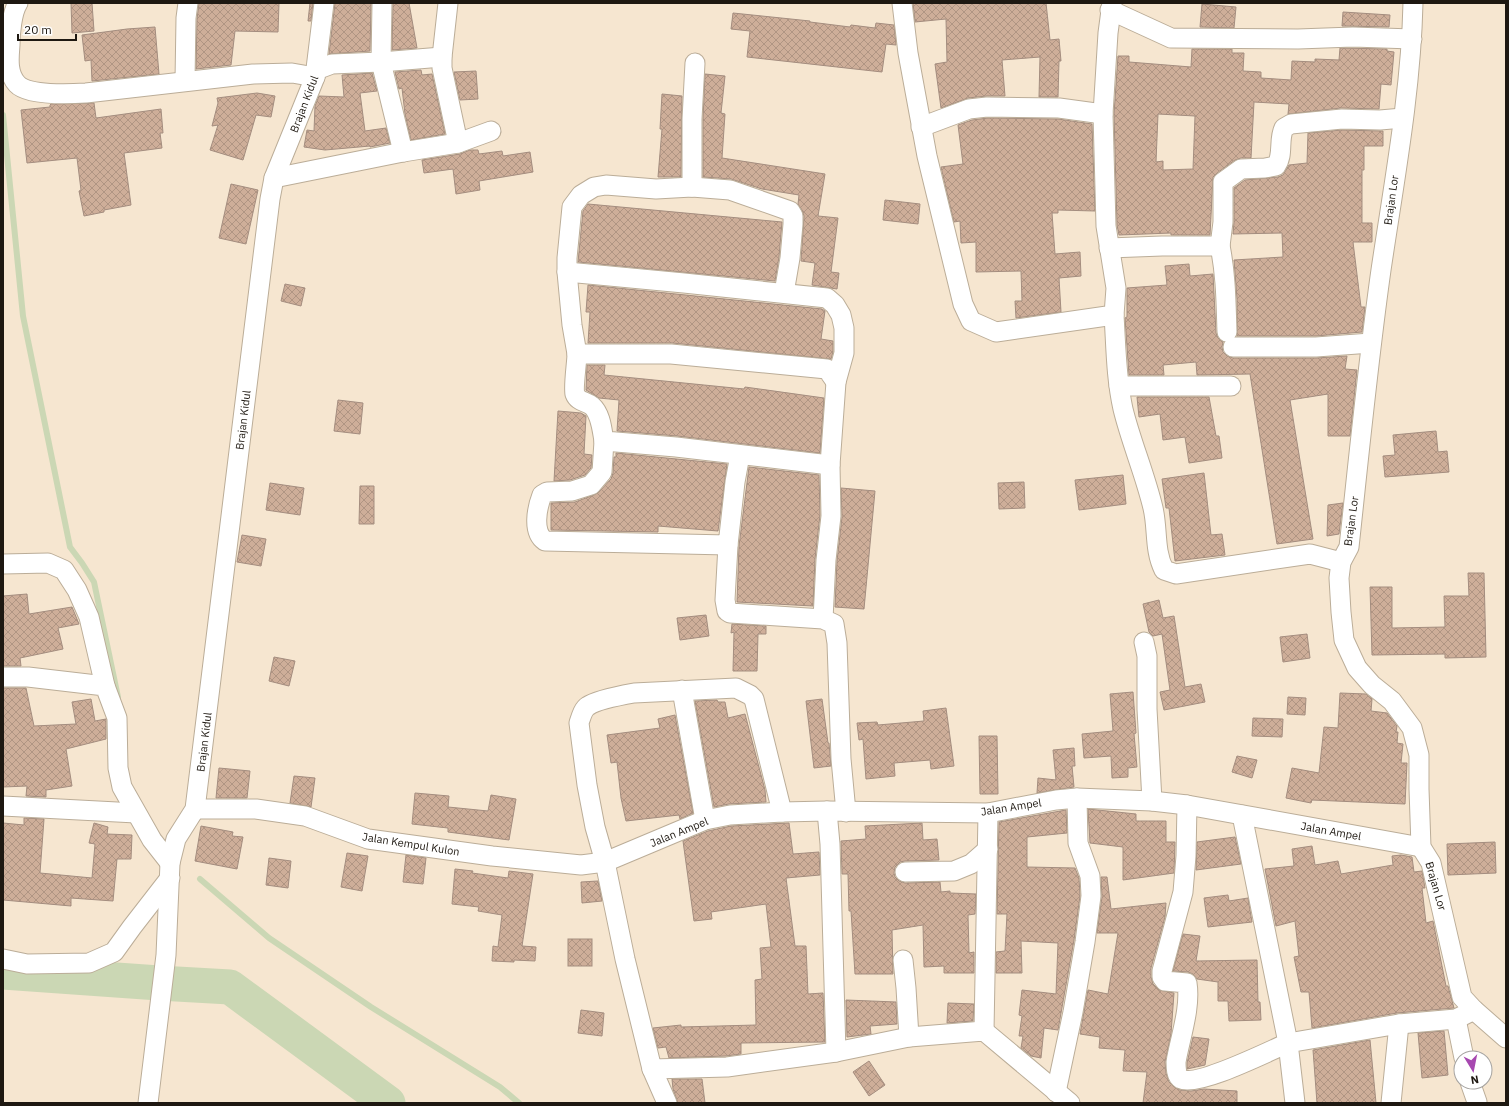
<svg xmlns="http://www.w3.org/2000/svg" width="1509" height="1106" font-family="'IBM Plex Sans',sans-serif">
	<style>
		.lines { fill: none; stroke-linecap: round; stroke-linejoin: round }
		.stream { stroke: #cbd7b4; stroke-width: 6 }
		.river { stroke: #cbd7b4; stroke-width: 35 }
		.building { fill: url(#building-cross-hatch); stroke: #a48d7f; fill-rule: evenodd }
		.street-casing { stroke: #bbad98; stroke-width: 21 }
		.street { stroke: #fff; stroke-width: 19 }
		.labels { text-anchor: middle; stroke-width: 3; stroke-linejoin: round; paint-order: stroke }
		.street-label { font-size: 11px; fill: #1e1811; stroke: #fff }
	</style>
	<defs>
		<pattern id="building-cross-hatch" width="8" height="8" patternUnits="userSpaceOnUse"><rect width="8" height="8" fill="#ceae99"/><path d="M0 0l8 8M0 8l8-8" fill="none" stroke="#b09583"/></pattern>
	</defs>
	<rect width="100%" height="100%" fill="#f6e6d0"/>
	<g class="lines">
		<g class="stream">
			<polyline points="3,115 23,316 70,547 82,563 94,582 118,697"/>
			<polyline points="200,879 269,938 371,1007 500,1087 519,1103"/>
		</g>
		<polyline class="river" points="3,972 159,983 230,987 388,1103"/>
	</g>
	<g class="building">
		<polygon points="71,3 92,3 94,31 72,33"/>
		<polygon points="199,3 279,3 278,32 235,31 231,65 196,69 197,19"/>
		<polygon points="310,3 313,3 311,21 308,21"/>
		<polygon points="335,3 371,3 370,51 329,54"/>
		<polygon points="393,3 409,3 417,48 392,50"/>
		<polygon points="913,3 1046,3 1050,40 1059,39 1061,61 1059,61 1058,97 1039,97 1040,57 1002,60 1005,96 987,96 968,98 941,108 935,64 947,62 946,19 915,22"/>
		<polygon points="1202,4 1236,7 1234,28 1200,27"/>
		<polygon points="1343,12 1390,15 1389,27 1342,26"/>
		<polygon points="733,13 810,21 810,22 850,27 851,25 875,28 876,23 894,25 896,45 886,44 882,72 747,57 750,31 731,29"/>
		<polygon points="155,27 159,74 92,81 91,60 85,61 82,35 127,29"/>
		<path d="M1340,48L1387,49V51L1394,52L1391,85L1381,84L1379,109L1341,108L1288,114L1289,104L1254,102L1251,158H1241L1235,160L1217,173L1213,177L1210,235H1171V233L1119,235L1117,225L1114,114L1118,56H1129V62L1191,67L1192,49H1232V53H1244L1243,71L1261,72V78L1291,80L1292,61L1315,62V59L1339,60ZM1158,114L1195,116L1193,169L1163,170V161L1156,162Z"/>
		<polygon points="421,70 422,75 432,74 445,134 411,140 405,114 402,88 399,89 395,72"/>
		<polygon points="476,71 478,99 460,100 454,72"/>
		<polygon points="372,73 377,91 360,93 365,131 386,128 390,143 370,147 370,146 325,150 304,147 307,130 314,131 315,106 319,96 344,97 342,75"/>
		<polygon points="705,74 725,76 721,113 725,114 722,158 825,174 818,216 838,218 831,272 839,273 837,289 812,285 815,263 801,261 804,216 802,210 798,204 799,195 762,189 731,179 703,177 703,119"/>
		<polygon points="257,93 275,96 271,117 256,115 243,160 210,150 218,125 212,126 218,103 217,98"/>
		<polygon points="662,94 682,96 681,177 658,177 662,129 660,129"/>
		<polygon points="94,103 96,118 161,109 163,133 160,133 162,148 124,153 131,205 104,210 104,212 84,216 79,191 81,190 77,158 27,163 21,110 50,107 50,105 51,104"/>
		<polygon points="988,118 1058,119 1092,124 1095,211 1058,210 1058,213 1052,213 1055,254 1080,252 1081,276 1059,278 1061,312 1016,318 1015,301 1022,301 1021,271 976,272 976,242 961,243 960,221 954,222 941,167 963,164 958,125 972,120"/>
		<polygon points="1342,130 1383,131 1383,146 1364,146 1364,170 1362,170 1362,223 1372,223 1372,242 1353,242 1361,307 1365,307 1362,332 1316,336 1237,336 1237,299 1234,260 1283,257 1282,233 1233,234 1234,222 1234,188 1245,180 1278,177 1283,175 1289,165 1307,163 1308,133"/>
		<polygon points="470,150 478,150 479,154 502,151 503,156 530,152 533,172 479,181 480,190 456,194 453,169 424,173 422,160 460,154"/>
		<polygon points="231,184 258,190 246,244 219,238"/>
		<polygon points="885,200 920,204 918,224 883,220"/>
		<polygon points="588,204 782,222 779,257 775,281 578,262 583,211"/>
		<polygon points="1189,264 1190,276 1213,274 1216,333 1218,338 1223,342 1222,347 1223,352 1227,356 1233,358 1316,358 1347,356 1345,369 1357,370 1350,436 1328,436 1328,394 1290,400 1313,539 1277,544 1250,374 1197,375 1196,362 1163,365 1164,375 1129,375 1125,318 1127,317 1127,288 1167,285 1165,266"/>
		<polygon points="285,284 305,288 301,306 281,301"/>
		<polygon points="588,285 822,309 825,311 821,339 833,341 833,352 831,359 672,343 588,343 590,312 586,312"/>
		<polygon points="587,365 605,365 604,375 744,389 745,387 824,398 820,453 677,436 617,431 619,400 599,398 586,390"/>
		<polygon points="1137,397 1209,397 1216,436 1219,436 1222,458 1189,463 1185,437 1163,440 1160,414 1139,417"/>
		<polygon points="338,400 363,403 360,434 334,431"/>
		<polygon points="558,411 581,413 586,416 584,454 592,455 591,468 585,475 570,480 554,481"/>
		<polygon points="1436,431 1438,452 1447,451 1449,472 1385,477 1383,456 1395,455 1393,435"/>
		<polygon points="616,453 727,464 718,531 658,526 658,532 551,530 551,503 575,502 594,495 599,492 611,479 613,473 614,457 616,457"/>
		<polygon points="749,467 819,475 820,515 815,559 813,606 737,602 739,546"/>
		<polygon points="1204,473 1211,535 1222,534 1225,555 1175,561 1169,508 1166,508 1162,479"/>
		<polygon points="1123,475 1126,504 1079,510 1075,480"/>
		<polygon points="1024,482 1025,508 999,509 998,483"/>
		<polygon points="270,483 304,488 300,515 266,510"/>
		<polygon points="360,486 374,486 374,524 359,524"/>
		<polygon points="841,488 875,491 864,609 835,607 837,561 842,517"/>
		<polygon points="1343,503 1339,534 1327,536 1328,505"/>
		<polygon points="242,535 266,539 261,566 237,562"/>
		<polygon points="1468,573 1484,573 1486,657 1445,658 1445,654 1372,655 1370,587 1392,587 1392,628 1445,627 1444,596 1469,596"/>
		<polygon points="27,594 29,614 72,607 79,624 58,628 63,649 20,658 21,666 3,666 3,596"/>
		<polygon points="1159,600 1163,618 1174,616 1185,687 1201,684 1205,702 1164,710 1160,692 1170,690 1162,634 1153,636 1149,632 1143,604"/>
		<polygon points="706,615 709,636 680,640 677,618"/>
		<polygon points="732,624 766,626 766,634 758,634 757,671 733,671 734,632 731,633"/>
		<polygon points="1307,634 1310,658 1283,662 1280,637"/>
		<polygon points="274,657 295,661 289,686 269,681"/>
		<polygon points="3,688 26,688 34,726 76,724 72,702 91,699 95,721 106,719 106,739 66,749 72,786 46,790 46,797 26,796 27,786 3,787"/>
		<polygon points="1133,692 1136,733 1134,734 1137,767 1128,768 1128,777 1112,778 1111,756 1084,758 1082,734 1113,731 1110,694"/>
		<polygon points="1340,693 1366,694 1372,699 1371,711 1387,713 1397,726 1396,732 1398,732 1397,743 1403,744 1401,763 1407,763 1405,804 1312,800 1311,803 1286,798 1292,768 1319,773 1324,727 1338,728"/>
		<polygon points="1288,697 1306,698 1305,715 1287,714"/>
		<polygon points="822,699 828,743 829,743 831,766 814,768 806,701"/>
		<polygon points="717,700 718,702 725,702 728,718 745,714 765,790 766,802 729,804 714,807 695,701"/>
		<polygon points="946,708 954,766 931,769 930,760 894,763 895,776 866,779 863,739 859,740 857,723 877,722 878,725 924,721 923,711"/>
		<polygon points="675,715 693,813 680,819 679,815 626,821 621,798 617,762 611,763 607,735 660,728 658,719"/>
		<polygon points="1253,718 1283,719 1282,737 1252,736"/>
		<polygon points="979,736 997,736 998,794 980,794"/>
		<polygon points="1074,748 1075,766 1072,766 1074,787 1037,793 1038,778 1056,780 1053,750"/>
		<polygon points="1237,756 1257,760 1252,778 1232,772"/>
		<polygon points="219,768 250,771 247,798 216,798"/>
		<polygon points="294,776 315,778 311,807 290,803"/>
		<polygon points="415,793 449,796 448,807 488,811 491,795 516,799 509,840 448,832 448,828 412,824"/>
		<polygon points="1088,809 1136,814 1136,821 1166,821 1166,842 1175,842 1174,873 1123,880 1123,847 1090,843"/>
		<polygon points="1066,810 1067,833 1027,837 1027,867 1075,868 1079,878 1080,896 1074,940 1058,1030 1044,1028 1041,1058 1031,1056 1021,1048 1023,1036 1019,1036 1022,1016 1019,1015 1022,990 1056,994 1058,943 1021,941 1022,973 996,973 996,952 1005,951 1007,914 997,914 999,822"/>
		<polygon points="24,818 44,819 40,873 92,878 95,844 89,843 94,823 108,827 107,834 132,835 131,859 117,859 113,901 71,898 71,906 3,900 3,823 24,825"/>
		<polygon points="789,823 793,854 819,852 820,875 786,878 795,946 806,946 808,994 823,993 825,1042 741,1043 741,1054 726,1056 669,1058 666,1047 658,1048 653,1028 681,1025 681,1027 756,1025 755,980 762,979 760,948 771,947 766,904 711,912 712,919 694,921 683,841 708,831 731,826"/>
		<polygon points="922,823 923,840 937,839 939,860 905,861 900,862 895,867 894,873 895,877 899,881 905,883 940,882 941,892 950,891 950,893 976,894 975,914 968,915 969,953 974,952 974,973 944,973 944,966 924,967 923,925 892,930 893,974 855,974 851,911 849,911 848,874 842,874 841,841 866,839 865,826"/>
		<polygon points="201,826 233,832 232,836 243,837 237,869 195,861"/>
		<polygon points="1235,837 1241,864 1196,870 1197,842"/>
		<polygon points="1495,842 1496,873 1448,875 1447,844"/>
		<polygon points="1312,846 1315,865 1338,861 1341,874 1393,865 1392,856 1401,855 1412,857 1414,872 1422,871 1425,888 1422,888 1426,923 1433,921 1446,986 1448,986 1454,1008 1397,1013 1312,1028 1309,992 1301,992 1294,957 1299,956 1295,921 1276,926 1265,869 1294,866 1292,849"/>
		<polygon points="347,853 368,856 362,891 341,887"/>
		<polygon points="406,855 426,858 423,884 403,882"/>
		<polygon points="269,858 291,861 288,888 266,885"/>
		<polygon points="455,869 473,871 472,873 508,878 509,871 533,874 522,946 536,947 535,961 514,960 514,962 492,961 493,946 498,947 502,915 478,911 479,907 452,904"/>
		<polygon points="1101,877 1107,877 1111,909 1166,903 1165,917 1151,968 1151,977 1153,984 1159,990 1174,993 1171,1034 1165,1062 1166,1073 1169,1082 1174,1087 1180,1090 1191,1091 1204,1089 1237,1091 1237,1103 1143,1103 1147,1072 1123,1071 1125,1050 1099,1048 1100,1037 1080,1034 1088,990 1108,994 1118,933 1097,933 1102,897"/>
		<polygon points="598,881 602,901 582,903 581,882"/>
		<polygon points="1228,895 1229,901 1248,898 1252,922 1208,927 1204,898"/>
		<polygon points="1183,934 1200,936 1196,961 1257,960 1258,1002 1260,1002 1261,1020 1229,1021 1228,1001 1218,1001 1218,982 1197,979 1193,974 1188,972 1173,971"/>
		<rect x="568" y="939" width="24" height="27"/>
		<polygon points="846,1000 896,1002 897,1024 870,1026 871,1034 847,1037"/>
		<polygon points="948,1003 974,1004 973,1021 947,1023"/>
		<polygon points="581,1010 604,1013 602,1036 578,1033"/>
		<polygon points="1444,1031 1448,1075 1422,1078 1418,1033"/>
		<polygon points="1193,1037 1209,1039 1205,1065 1187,1069 1187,1063"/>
		<polygon points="1370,1040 1376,1103 1317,1103 1313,1050"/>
		<polygon points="869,1061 885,1085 869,1096 853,1072"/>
		<polygon points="672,1079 702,1079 705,1103 678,1103 673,1089"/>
	</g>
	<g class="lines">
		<g class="street-casing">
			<g id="street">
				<path d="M18,3C12,12 10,34 10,45C9,58 7,73 17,84C28,96 70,94 86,93L253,74L292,73L315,77"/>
				<polyline points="382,3 381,62 403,152"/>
				<polyline points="448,3 442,57 442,68 458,143"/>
				<polyline points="902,3 908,53 927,156 963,304 971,321 996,332 1114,315 1116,288 1106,226 1103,114 1108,33 1112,3"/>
				<path d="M1413,3C1411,92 1394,182 1381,270C1368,362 1359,455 1349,547L1341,562L1339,578L1341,612L1344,640L1357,668L1372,685L1392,701L1412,728L1419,755V789L1421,847L1431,863L1462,997L1474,1010L1506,1038"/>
				<polyline points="1110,10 1171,38 1298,39 1353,37 1412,39"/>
				<polyline points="316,70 332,64 381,62 442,57"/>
				<polyline points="185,81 186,18 188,3"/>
				<polyline points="921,127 969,109 987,107 1059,108 1103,114"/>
				<polyline points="274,178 403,152 458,143 491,131"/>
				<polyline points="692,187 692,119 695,63"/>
				<path d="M1220,246C1226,275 1226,303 1227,332"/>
				<path d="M1109,248L1162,246H1220L1223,222V182L1241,169L1265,168L1276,166C1284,155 1278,140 1284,128L1291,124L1342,119L1380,120L1403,118"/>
				<polyline points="567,272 684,283 827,298 835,305 841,315 844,328 844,353 836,382 830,465 831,516 826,560 823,619"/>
				<polyline points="784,293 790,258 793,224 793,216 790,211 730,190 692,187 656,189 606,185 594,187 581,195 572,207 567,258 567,272 572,325 577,354 671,354 827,369 836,382"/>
				<path d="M1114,315C1116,346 1116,378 1123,409C1131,442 1145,474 1153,508C1158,529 1154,550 1164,570L1176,574L1310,554L1341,562"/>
				<polyline points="1233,347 1316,347 1371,343"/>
				<path d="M577,354C577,362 573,388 575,394C578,402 586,401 592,406C601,414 602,430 604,441L676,447L830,465"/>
				<polyline points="1119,386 1231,386"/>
				<path d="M604,441L602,472L591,485L572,491L547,492L542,495C537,508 532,532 545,541L728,545L735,482L740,455"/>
				<polyline points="728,545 725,600 727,611 730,613 823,619 834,624 837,643 841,759 846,812"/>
				<polyline points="3,564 48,563 64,570 77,590 89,617 105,686"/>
				<polyline points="1144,642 1147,656 1147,709 1152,801"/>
				<polyline points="3,677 28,677 105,686 117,718 118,768 122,787 152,840 170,863"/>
				<polyline points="682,690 705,820"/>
				<path d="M1187,805L1186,856L1183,892L1162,971V977L1165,981L1187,983C1191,1008 1180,1038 1176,1062C1176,1067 1176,1076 1181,1079C1198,1087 1269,1051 1288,1043L1242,815"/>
				<polyline points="3,806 136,813"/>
				<polyline points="195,809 256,809 305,816 368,839 492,856 581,865 605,862 705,820 730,815 782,812 827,811 988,813 1056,800 1077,798 1152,801 1187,805 1421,847"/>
				<polyline points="827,811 830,844 836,1052"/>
				<path d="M782,812L754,699L750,695L736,688L634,693C623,695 596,700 588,706C583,709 581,717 579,723L587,785L595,827L605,862L625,959L652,1069L727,1067L836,1052L909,1037L984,1031L1070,1103"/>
				<polyline points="905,872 954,871 971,864 988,849"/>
				<polyline points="3,959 27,964 89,963 114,952 132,927 170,878"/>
				<polyline points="903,960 906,988 909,1037"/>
				<polyline points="1456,1019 1464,1058"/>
				<polyline points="984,1031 988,813"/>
				<polyline points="652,1069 667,1103"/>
				<polyline points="1470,1082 1477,1102"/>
				<polyline points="1056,1092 1073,1012 1085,942 1091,896 1090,876 1078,843 1077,798"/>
				<polyline points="148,1103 166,955 170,863 176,839 195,809 270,199 274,178 315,77 324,3"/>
				<polyline points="1295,1103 1288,1043 1399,1024 1456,1019 1474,1010"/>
				<polyline points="1391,1103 1399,1024"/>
			</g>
		</g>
		<use href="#street" class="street"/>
	</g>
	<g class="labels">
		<g class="street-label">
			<text transform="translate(304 104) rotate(-69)" y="4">Brajan Kidul</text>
			<text transform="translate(1391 200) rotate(-82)" y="4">Brajan Lor</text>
			<text transform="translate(243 420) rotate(-83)" y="4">Brajan Kidul</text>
			<text transform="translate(1351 521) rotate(-82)" y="4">Brajan Lor</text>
			<text transform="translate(204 742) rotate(-83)" y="4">Brajan Kidul</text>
			<text transform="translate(1011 807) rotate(-9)" y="4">Jalan Ampel</text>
			<text transform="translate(1331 831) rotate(10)" y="4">Jalan Ampel</text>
			<text transform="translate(679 832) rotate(-22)" y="4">Jalan Ampel</text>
			<text transform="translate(411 844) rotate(9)" y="4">Jalan Kempul Kulon</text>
			<text transform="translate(1436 886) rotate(74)" y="4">Brajan Lor</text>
		</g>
	</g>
	<rect width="1509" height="1106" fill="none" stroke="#1e1811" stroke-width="8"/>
	<g transform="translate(1473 1070) rotate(170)"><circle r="19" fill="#ffffff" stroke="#a5a3a0"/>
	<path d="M0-3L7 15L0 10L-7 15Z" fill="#a748b0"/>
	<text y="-6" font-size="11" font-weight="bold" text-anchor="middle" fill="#1e1811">N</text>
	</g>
	<path d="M18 34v6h58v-6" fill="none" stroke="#1e1811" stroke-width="2"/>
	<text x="24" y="34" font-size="12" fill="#1e1811" stroke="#ffffff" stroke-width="3" paint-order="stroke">20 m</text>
</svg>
